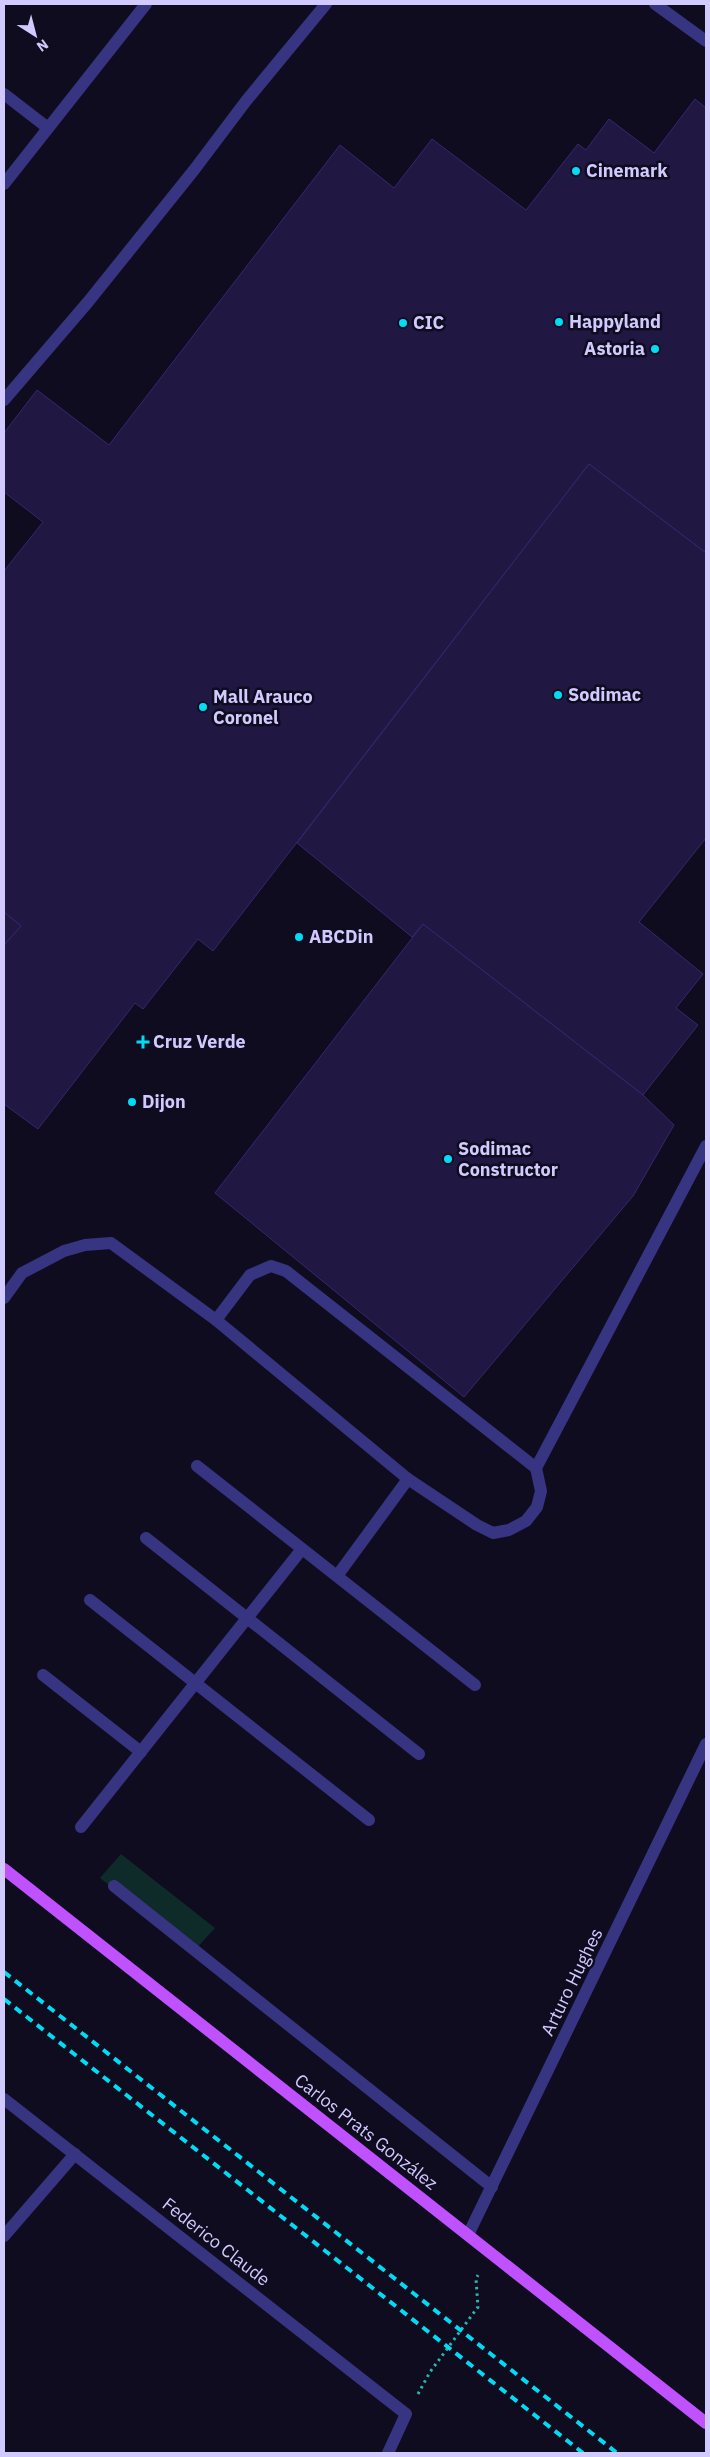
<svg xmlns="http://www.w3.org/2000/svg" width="710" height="2457" font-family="'IBM Plex Sans',sans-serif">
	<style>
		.green { fill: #0e2a29 }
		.building { fill: #201742; stroke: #36286f }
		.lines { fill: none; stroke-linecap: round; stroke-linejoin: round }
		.path { stroke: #28b6ae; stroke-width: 3; stroke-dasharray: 2.5 4; stroke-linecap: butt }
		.minor { stroke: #373481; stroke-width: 12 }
		.major { stroke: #bf51ff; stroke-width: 12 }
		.rail { stroke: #00dcf5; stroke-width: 4; stroke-dasharray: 8 6; stroke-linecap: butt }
		.poi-dot { fill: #00dcf5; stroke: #0f0c20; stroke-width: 2 }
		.labels { text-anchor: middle; stroke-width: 5; stroke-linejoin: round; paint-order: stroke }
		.poi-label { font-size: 18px; font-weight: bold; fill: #d1caff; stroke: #0f0c20; text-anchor: start }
		.street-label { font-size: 18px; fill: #d1caff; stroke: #0f0c20 }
	</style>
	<rect width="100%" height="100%" fill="#0f0c20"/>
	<polygon class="green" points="121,1854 215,1928 194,1951 100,1878"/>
	<g class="building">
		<polygon points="695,99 706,108 706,553 589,464 213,951 198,939 143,1009 135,1003 38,1129 4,1104 4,945 21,926 4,912 4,571 43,522 4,492 4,433 37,390 109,445 340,145 394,188 432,139 526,210 578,144 586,150 609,119 654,153"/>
		<polygon points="589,464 706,553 706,838 639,922 703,974 676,1008 698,1025 643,1095 423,924 412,937 297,843"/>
		<polygon points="4,912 21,926 4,945"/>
		<polygon points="423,924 643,1095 674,1125 633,1196 464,1397 215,1193"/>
	</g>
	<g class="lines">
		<polyline class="path" points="418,2394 430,2372 478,2307 476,2279 478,2275"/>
		<g class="minor">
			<polyline points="655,4 706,41"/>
			<polyline points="4,94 48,128"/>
			<polyline points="4,184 146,4"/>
			<polyline points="4,400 88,302 194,170 246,101 326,4"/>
			<polyline points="4,1298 22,1273 64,1251 85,1245 111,1243 216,1320 408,1479 477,1525 493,1533 509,1530 526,1521 537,1507 541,1491 536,1468 706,1146"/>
			<polyline points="216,1320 250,1275 271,1266 286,1271 536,1468"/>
			<polyline points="197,1466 475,1685"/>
			<polyline points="146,1538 419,1754"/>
			<polyline points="337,1576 408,1479"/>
			<polyline points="90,1600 369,1820"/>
			<polyline points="43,1675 141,1752"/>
			<polyline points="81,1827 302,1549"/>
			<polyline points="114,1886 492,2187"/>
			<polyline points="4,2099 406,2414 388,2453"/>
			<polyline points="468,2235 706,1744"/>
			<polyline points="4,2236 75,2154"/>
		</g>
		<polyline class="major" points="4,1869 706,2423"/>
		<g class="rail">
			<polyline points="4,1972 617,2453"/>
			<polyline points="4,1999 583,2453"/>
		</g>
	</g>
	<g class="poi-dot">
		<circle cx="576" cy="171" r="5"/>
		<circle cx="559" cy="322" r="5"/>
		<circle cx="403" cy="323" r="5"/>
		<circle cx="655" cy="349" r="5"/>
		<circle cx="558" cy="695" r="5"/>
		<circle cx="203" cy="707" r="5"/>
		<circle cx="299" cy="937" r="5"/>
		<path d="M140.5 1034.5h5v5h5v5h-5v5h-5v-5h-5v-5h5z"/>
		<circle cx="132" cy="1102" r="5"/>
		<circle cx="448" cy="1159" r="5"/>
	</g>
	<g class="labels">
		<g class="poi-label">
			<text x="586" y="177">Cinemark</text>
			<text x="569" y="328">Happyland</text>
			<text x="413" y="329">CIC</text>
			<text x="645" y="355" text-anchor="end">Astoria</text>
			<text x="568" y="701">Sodimac</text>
			<text x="213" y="703">Mall Arauco<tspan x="213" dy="21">Coronel</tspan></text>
			<text x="309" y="943">ABCDin</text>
			<text x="153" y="1048">Cruz Verde</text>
			<text x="142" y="1108">Dijon</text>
			<text x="458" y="1155">Sodimac<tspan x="458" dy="21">Constructor</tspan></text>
		</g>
		<g class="street-label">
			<text transform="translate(572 1982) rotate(-64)" y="6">Arturo Hughes</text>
			<text transform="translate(366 2132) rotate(38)" y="6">Carlos Prats González</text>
			<text transform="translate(216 2242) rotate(38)" y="6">Federico Claude</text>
		</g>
	</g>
	<rect width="710" height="2457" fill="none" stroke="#d1caff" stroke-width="10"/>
	<g transform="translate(35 35) rotate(144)" stroke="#0f0c20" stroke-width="4" paint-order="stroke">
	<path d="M0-4L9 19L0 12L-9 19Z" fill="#d1caff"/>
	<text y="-8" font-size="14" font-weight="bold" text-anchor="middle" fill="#d1caff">N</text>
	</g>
</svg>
